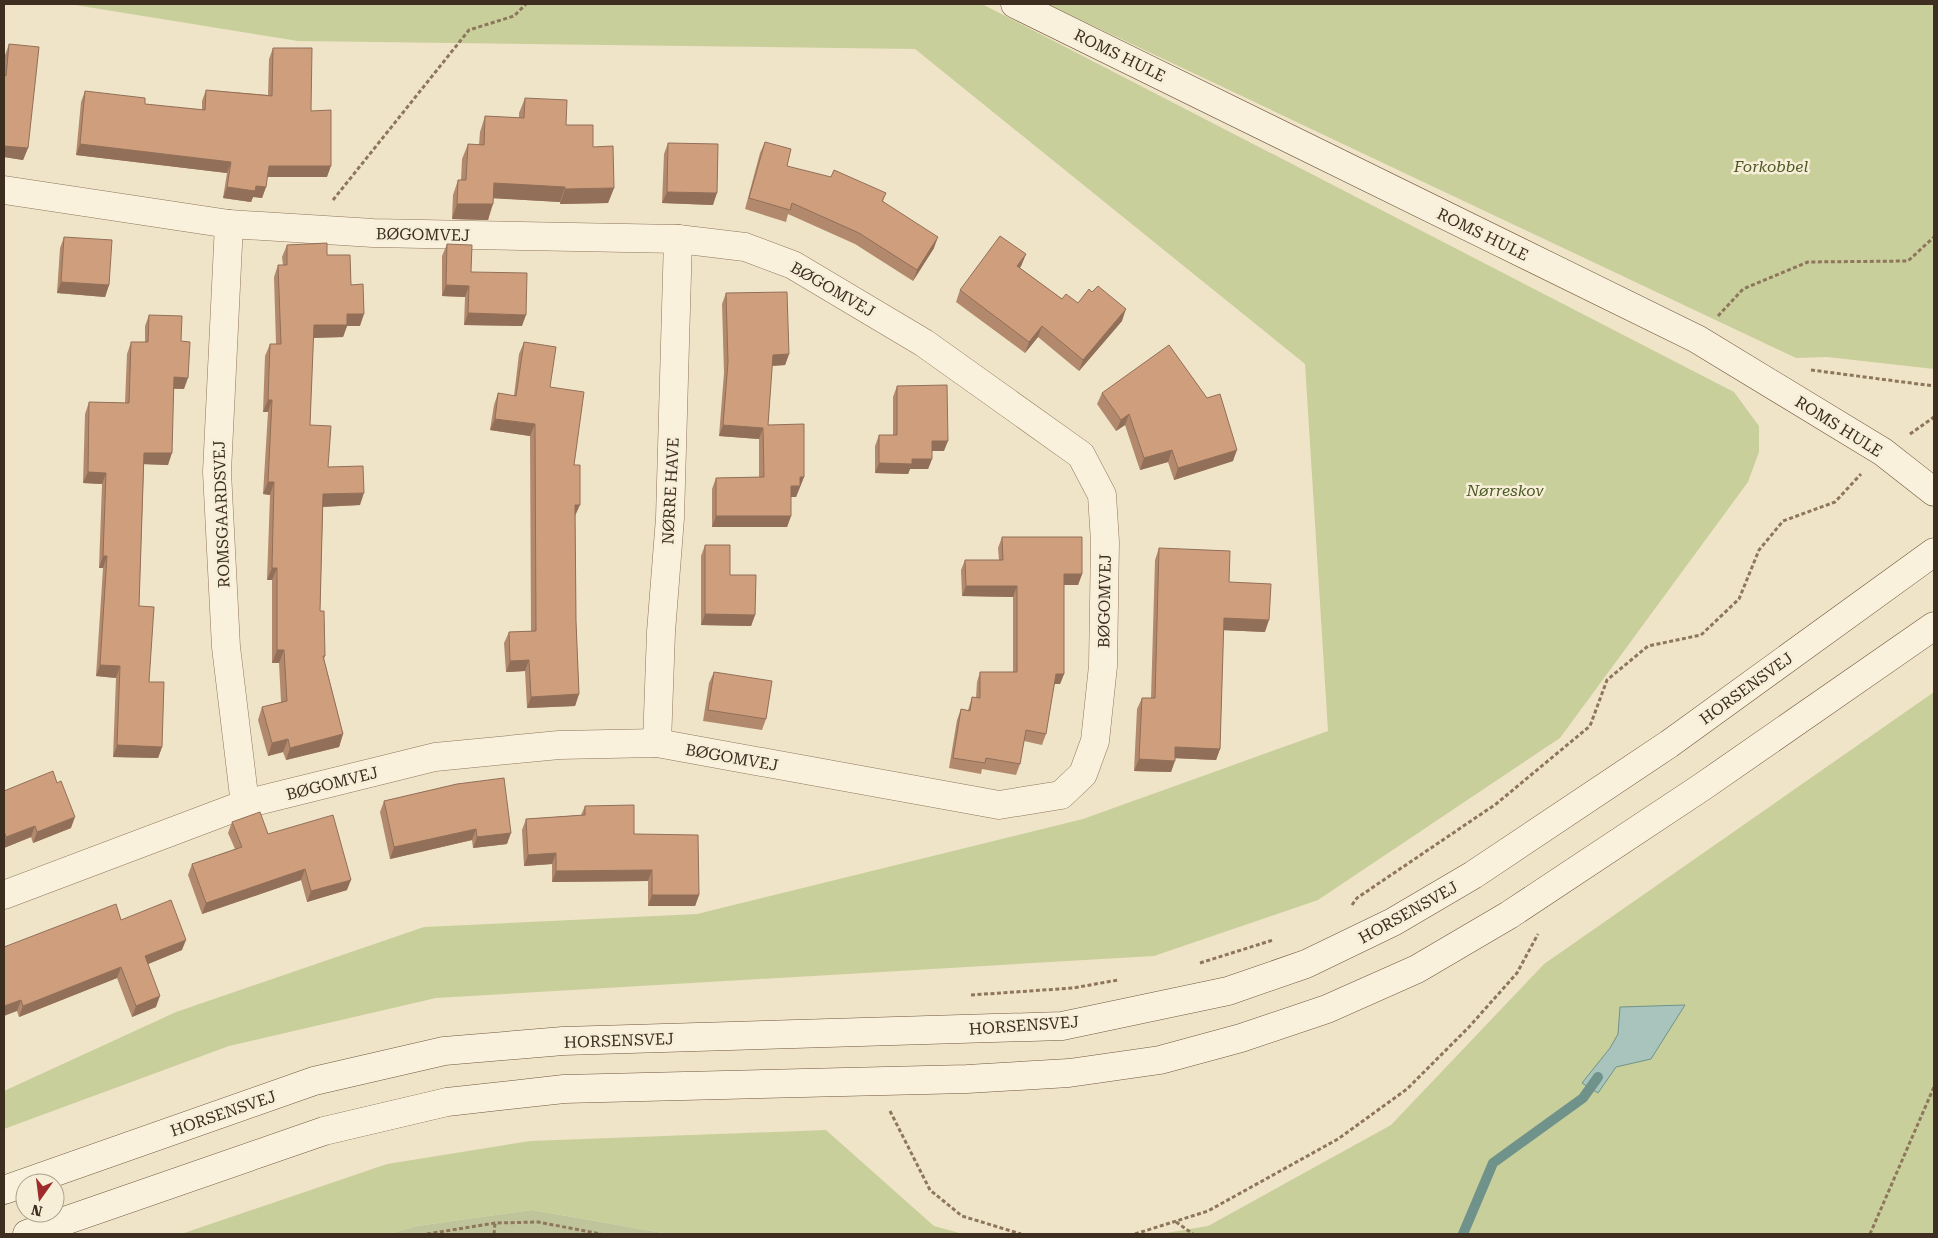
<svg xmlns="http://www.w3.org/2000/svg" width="1938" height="1238" font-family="'Roboto Serif',serif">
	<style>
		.green { fill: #c9cf9b }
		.cemetery { fill: #bfc49a }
		.water { fill: #a9c4bc; stroke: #6f938a }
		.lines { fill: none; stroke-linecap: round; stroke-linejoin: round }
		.stream { stroke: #6f938a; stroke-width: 10 }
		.street-casing { stroke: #8d765c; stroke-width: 29 }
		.secondary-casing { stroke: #6f573f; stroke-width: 29 }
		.path { stroke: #8d765c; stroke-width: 3; stroke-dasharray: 4 2.5; stroke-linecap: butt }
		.street { stroke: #faf1dc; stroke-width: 28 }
		.secondary { stroke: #faf1dc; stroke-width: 28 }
		.wall { fill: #b2896c }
		.shaded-wall { fill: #916f58 }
		.building { fill: #cf9f7d; stroke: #916f58 }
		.labels { text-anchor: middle; stroke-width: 5; stroke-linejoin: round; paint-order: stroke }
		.street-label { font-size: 16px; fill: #3d2e20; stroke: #f7eed8 }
		.park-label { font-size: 16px; font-style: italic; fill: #4d5a26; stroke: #f7eed8 }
	</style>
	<rect width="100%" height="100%" fill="#f0e4c8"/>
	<g class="green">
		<polygon points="69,4 982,4 1734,392 1759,426 1759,452 1748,482 1560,738 1318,900 1154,956 436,998 229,1046 4,1129 4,1091 176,1012 424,927 697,914 1083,819 1328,731 1305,364 915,49 298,41"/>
		<polygon points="1047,4 1934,4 1934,369 1827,357 1796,358"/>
		<polygon points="1934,692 1934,1234 1160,1234 1208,1226 1391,1125 1544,964"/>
		<polygon points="826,1130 934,1226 963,1234 669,1234 532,1210 417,1226 390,1234 181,1234 387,1164 530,1141"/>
	</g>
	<polygon class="cemetery" points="532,1210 669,1234 390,1234 417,1226"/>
	<polygon class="water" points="1685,1005 1651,1059 1616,1067 1598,1093 1582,1083 1610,1048 1618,1034 1620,1007"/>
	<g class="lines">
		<polyline class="stream" points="1463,1234 1493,1163 1583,1098 1598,1077"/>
		<g class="street-casing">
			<g id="street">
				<polyline points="4,190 229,224 373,233 678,239 745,247 793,265 924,343 1081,455 1102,495 1105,542 1103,666 1095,741 1083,774 1061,795 999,805 657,743 559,745 435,757 245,804 4,895"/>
				<polyline points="229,224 217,472 226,647 245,804"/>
				<polyline points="657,743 661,632 670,518 678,239"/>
			</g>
		</g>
		<g class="secondary-casing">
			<g id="secondary">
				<polyline points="1015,4 1697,339 1883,452 1934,492"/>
				<polyline points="4,1190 314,1081 444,1051 563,1041 1062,1026 1228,991 1306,964 1393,922 1473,875 1669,744 1934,552"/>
				<polyline points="27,1234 324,1131 447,1102 564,1089 967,1079 1069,1073 1160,1060 1241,1038 1327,1009 1417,969 1509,915 1702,787 1934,626"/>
			</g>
		</g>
		<g class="path">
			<polyline points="333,200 469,30 514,16 526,4"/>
			<polyline points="1718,316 1743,289 1808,262 1908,261 1934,237"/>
			<polyline points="1811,370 1934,386"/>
			<polyline points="1910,434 1934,417"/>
			<polyline points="1352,905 1357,898 1496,804 1590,726 1607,680 1648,646 1701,635 1739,599 1759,550 1783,521 1835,502 1861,474"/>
			<polyline points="1200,963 1273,940"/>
			<polyline points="971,995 1073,988 1118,980"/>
			<polyline points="890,1111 930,1190 962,1216 1021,1234"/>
			<polyline points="1176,1222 1193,1234"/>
			<polyline points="427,1234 495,1223 538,1222 601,1234"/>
			<polyline points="494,1234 495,1223"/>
			<polyline points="1135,1234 1208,1211 1338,1139 1407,1089 1469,1027 1517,973 1538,934"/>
			<polyline points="1870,1234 1934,1087"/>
		</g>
		<use href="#street" class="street"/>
		<use href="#secondary" class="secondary"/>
	</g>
	<g class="wall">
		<polygon points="9,44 28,148 23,160 4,157 4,69 5,55"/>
		<polygon points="273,48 311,111 327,177 267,177 266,187 262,198 253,197 251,202 223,198 227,173 76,155 81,102 85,91 145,104 202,110 202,101 206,90 268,95 269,59"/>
		<polygon points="525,98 566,125 593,147 614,188 608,203 560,204 560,202 493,198 488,220 452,219 453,195 458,180 461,180 462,159 468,144 479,145 480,132 485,116 519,118 519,113"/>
		<polygon points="765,142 787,166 886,193 883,201 934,248 913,281 855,244 788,214 786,222 745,209 760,153"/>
		<polygon points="668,143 713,205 662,203 664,154"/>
		<polygon points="64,237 109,285 105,297 57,293 60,248"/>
		<polygon points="447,244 471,272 522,326 464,325 465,297 442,296 442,256"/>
		<polygon points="287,245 327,255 351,285 360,326 347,326 343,337 313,338 310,425 328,467 360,505 323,507 320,611 325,656 324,659 343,734 339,747 286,760 283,752 268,756 258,720 262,707 281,702 279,663 272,663 272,580 267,580 270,495 263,494 268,412 263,412 265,356 270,344 276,344 274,277 278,265 283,265 282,257"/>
		<polygon points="1026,254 1021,266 1020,268 1062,299 1078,303 1122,321 1079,371 1038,337 1025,353 956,302 960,290"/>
		<polygon points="726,293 789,354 785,365 772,366 768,425 804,477 796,497 791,497 791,516 787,527 712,527 712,489 716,478 759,477 759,439 719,436 724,373 722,304"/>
		<polygon points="149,315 181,341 184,389 174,389 168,465 144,464 139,606 149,682 162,747 158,758 113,757 116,678 96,676 103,568 99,568 102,484 83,483 85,414 89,402 125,403 127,354 131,342 145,342 145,326"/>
		<polygon points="524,342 550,387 574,465 575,516 576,621 579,694 575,706 527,708 525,671 506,672 504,643 509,632 531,631 530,436 490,430 494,405 498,393 514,396 519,354"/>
		<polygon points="897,386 944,451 932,451 932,459 928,469 910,469 908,474 875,473 875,446 879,435 893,435 893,397"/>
		<polygon points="1102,393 1233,461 1174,480 1168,462 1140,470 1125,425 1116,431 1097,404"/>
		<polygon points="1002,537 1082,574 1078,585 1064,585 1064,674 1060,684 1054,684 1046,734 1042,745 1024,741 1020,764 1016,775 982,769 981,774 949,768 957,720 961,709 968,710 972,697 976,698 977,682 980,672 1013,672 1013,597 962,596 961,570 965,560 999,560 998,548"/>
		<polygon points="705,545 730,575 755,615 751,626 701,625 701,556"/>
		<polygon points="1159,548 1229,582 1265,632 1223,630 1220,749 1216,760 1175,758 1171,772 1134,771 1137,709 1142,698 1151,698 1155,560"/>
		<polygon points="714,672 766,719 762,730 703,721 709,683"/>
		<polygon points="457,784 507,844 473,848 472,840 390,859 380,812 384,801"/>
		<polygon points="4,791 71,828 33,843 31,837 4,848"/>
		<polygon points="585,806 634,834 699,895 695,906 648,906 648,881 552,882 552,864 524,866 522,830 526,819 581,815"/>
		<polygon points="232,822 347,890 307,902 301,880 202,914 188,875 192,864 235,849 228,833"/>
		<polygon points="121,920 182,950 148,964 156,1007 132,1017 117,978 19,1017 17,1011 4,947"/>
	</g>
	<g class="shaded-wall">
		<polygon points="80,144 231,162 227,173 76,155"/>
		<polygon points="4,146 28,148 23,160 4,157"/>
		<polygon points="269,166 331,166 327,177 265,177"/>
		<polygon points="494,183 565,187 560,202 489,198"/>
		<polygon points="256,186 266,187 262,198 253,197 251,202 223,198 227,187"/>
		<polygon points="614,188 608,203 560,204 565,189"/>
		<polygon points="667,192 717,193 713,205 662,203"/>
		<polygon points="457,204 493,204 488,220 452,219"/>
		<polygon points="938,237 934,248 913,281 917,270"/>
		<polygon points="1026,254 1021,266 1013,277 1017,266"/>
		<polygon points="61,282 109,285 105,297 57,293"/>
		<polygon points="446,285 469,286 465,297 442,296"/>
		<polygon points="1126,309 1122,321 1079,371 1083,360"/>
		<polygon points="468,313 526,315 522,326 464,325"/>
		<polygon points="347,314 364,314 360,326 347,326 343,337 309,338 314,325"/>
		<polygon points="1042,326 1038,337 1025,353 1029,342"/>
		<polygon points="789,354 785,365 769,366 773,355"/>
		<polygon points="174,377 188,378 184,389 170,388"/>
		<polygon points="268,400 272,400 268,412 263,412"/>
		<polygon points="1129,414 1125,425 1116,431 1121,420"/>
		<polygon points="495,419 535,424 530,436 490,430"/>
		<polygon points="723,425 763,428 759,439 719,436"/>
		<polygon points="932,441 948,441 944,451 928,451"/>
		<polygon points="1172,450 1168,462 1140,470 1144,458"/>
		<polygon points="1237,450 1233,461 1174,480 1178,468"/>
		<polygon points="144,453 172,453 168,465 140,464"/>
		<polygon points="912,459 932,459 928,469 910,469 908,474 875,473 879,463"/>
		<polygon points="88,472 106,473 102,484 83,483"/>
		<polygon points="800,477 804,477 796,497 787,497 791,486"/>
		<polygon points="268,482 274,482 270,495 263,494"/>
		<polygon points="364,493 360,505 318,507 323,494"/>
		<polygon points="575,505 580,505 575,516"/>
		<polygon points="716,516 791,516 787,527 712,527"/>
		<polygon points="103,556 107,556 103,568 99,568"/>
		<polygon points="272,568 277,568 272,580 267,580"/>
		<polygon points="1064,574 1082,574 1078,585 1060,585"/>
		<polygon points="966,586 1017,586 1013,597 962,596"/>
		<polygon points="705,614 755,615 751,626 701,625"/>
		<polygon points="1224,618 1269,620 1265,632 1220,630"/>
		<polygon points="277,650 284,650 279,663 272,663"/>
		<polygon points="529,660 525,671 506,672 510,661"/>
		<polygon points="100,665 120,666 116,678 96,676"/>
		<polygon points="1056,674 1064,674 1060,684 1052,684"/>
		<polygon points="579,694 575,706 527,708 531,697"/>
		<polygon points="343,734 339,747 286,760 290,748"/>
		<polygon points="288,739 283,752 268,756 272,743"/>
		<polygon points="117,745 162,747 158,758 113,757"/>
		<polygon points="1175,747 1220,749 1216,760 1171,758"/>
		<polygon points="1139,759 1175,761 1171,772 1134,771"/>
		<polygon points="75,817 71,828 33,843 37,832"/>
		<polygon points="35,826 31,837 4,848 4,843 6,837"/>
		<polygon points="476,829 472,840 390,859 394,847"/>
		<polygon points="511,833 507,844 473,848 477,837"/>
		<polygon points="556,853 552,864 524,866 528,855"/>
		<polygon points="305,869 301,880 202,914 206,903"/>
		<polygon points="652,870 648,881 552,882 556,871"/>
		<polygon points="351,880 347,890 307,902 311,891"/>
		<polygon points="652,895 699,895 695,906 648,906"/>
		<polygon points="186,940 182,950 141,967 145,956"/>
		<polygon points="121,967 117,978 19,1017 23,1006"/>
		<polygon points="160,996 156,1007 132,1017 136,1006"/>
		<polygon points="21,1000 17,1011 4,1016 4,1006"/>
	</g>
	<g class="building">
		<polygon points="9,44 39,47 28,148 4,146 4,75 6,76"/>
		<polygon points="273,48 312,48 311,111 331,110 331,166 269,166 266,187 256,186 255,191 227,187 231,162 80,144 85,91 145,98 145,104 205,110 206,90 272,96"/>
		<polygon points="525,98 567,100 566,125 593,125 593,147 613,146 614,188 565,189 565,187 494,183 493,204 457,204 458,180 466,180 468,144 484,145 485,116 524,118"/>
		<polygon points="765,142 791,149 787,166 831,177 834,170 886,193 882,201 938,237 917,270 859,233 792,203 790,210 749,198"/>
		<polygon points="668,143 718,144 717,193 667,192"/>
		<polygon points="1000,236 1026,254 1017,266 1062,299 1066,294 1078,303 1089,289 1092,292 1098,286 1126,309 1083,360 1042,326 1029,342 960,290"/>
		<polygon points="64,237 112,240 109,285 61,282"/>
		<polygon points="327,243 327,255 350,255 351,285 363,284 364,314 347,314 347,325 314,325 310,425 331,426 328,467 363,466 364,493 323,494 320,611 324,611 325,656 323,656 343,734 290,748 288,739 272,743 262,707 287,701 284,650 277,650 277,568 272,568 274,482 268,482 272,400 268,400 270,344 281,344 278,265 287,265 287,245"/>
		<polygon points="447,244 472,245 471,272 527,273 526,315 468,313 469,286 446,285"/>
		<polygon points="787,292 789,354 773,355 768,425 804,424 804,477 800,477 800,486 791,486 791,516 716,516 716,478 764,477 763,428 723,425 728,362 726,293"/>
		<polygon points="149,315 182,316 181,341 190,342 188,378 174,377 172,453 144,453 139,606 154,607 149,682 164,682 162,747 117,745 120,666 100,665 107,556 103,556 106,473 88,472 89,402 129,403 131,342 148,342"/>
		<polygon points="524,342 556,347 550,387 584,392 574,465 580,465 580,505 575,505 576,621 579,694 531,697 529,660 510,661 509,632 536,631 535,424 495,419 498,393 516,396"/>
		<polygon points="1169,345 1207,398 1220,394 1237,450 1178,468 1172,450 1144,458 1129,414 1121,420 1102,393"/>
		<polygon points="947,385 948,441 932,441 932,459 912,459 912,464 879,463 879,435 897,435 897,386"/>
		<polygon points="1002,537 1082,537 1082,574 1064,574 1064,674 1056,674 1046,734 1026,730 1020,764 986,758 985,763 953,758 961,709 970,711 972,697 980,698 980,672 1017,672 1017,586 966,586 965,560 1003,560"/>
		<polygon points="705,545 730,545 730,575 756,575 755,615 705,614"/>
		<polygon points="1159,548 1230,551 1229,582 1271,584 1269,620 1224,618 1220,749 1175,747 1175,761 1139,759 1142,698 1155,698"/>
		<polygon points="714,672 772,681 766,719 708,710"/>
		<polygon points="53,771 57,783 61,781 75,817 37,832 35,826 6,837 4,831 4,791"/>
		<polygon points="504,778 511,833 477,837 476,829 394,847 384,801 457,784"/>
		<polygon points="634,805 634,834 698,835 699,895 652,895 652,870 556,871 556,853 528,855 526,819 585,815 585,806"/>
		<polygon points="260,812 268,834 333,815 351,880 311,891 305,869 206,903 192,864 242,847 232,822"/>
		<polygon points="171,900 186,940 145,956 160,996 136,1006 121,967 23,1006 21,1000 4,1006 4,947 116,904 121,920"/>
	</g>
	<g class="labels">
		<g class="street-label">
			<text transform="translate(1120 55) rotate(26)" y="6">ROMS HULE</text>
			<text transform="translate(423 234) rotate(1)" y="6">BØGOMVEJ</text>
			<text transform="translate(1483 234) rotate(26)" y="6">ROMS HULE</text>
			<text transform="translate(833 289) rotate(30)" y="6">BØGOMVEJ</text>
			<text transform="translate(1839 426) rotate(32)" y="6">ROMS HULE</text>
			<text transform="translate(670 491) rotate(-87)" y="6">NØRRE HAVE</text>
			<text transform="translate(221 514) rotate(-92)" y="6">ROMSGAARDSVEJ</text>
			<text transform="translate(1104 601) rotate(-89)" y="6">BØGOMVEJ</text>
			<text transform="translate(1746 688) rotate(-36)" y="6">HORSENSVEJ</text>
			<text transform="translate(732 757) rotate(10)" y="6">BØGOMVEJ</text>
			<text transform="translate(332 783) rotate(-14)" y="6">BØGOMVEJ</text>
			<text transform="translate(1408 912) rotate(-29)" y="6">HORSENSVEJ</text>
			<text transform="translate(1024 1025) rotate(-4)" y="6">HORSENSVEJ</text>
			<text transform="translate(619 1040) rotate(-2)" y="6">HORSENSVEJ</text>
			<text transform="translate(223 1113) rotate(-19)" y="6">HORSENSVEJ</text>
		</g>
		<g class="park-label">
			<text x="1771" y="172">Forkobbel</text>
			<text x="1505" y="496">Nørreskov</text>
		</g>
	</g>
	<rect width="1938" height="1238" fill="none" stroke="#3d2e20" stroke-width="10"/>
	<g transform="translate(40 1198) rotate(194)"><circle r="24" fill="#f7eed8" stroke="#ada18e"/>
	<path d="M0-4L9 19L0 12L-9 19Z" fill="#9e2a2b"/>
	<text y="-8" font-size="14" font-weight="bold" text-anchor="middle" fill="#3d2e20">N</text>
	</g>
</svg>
